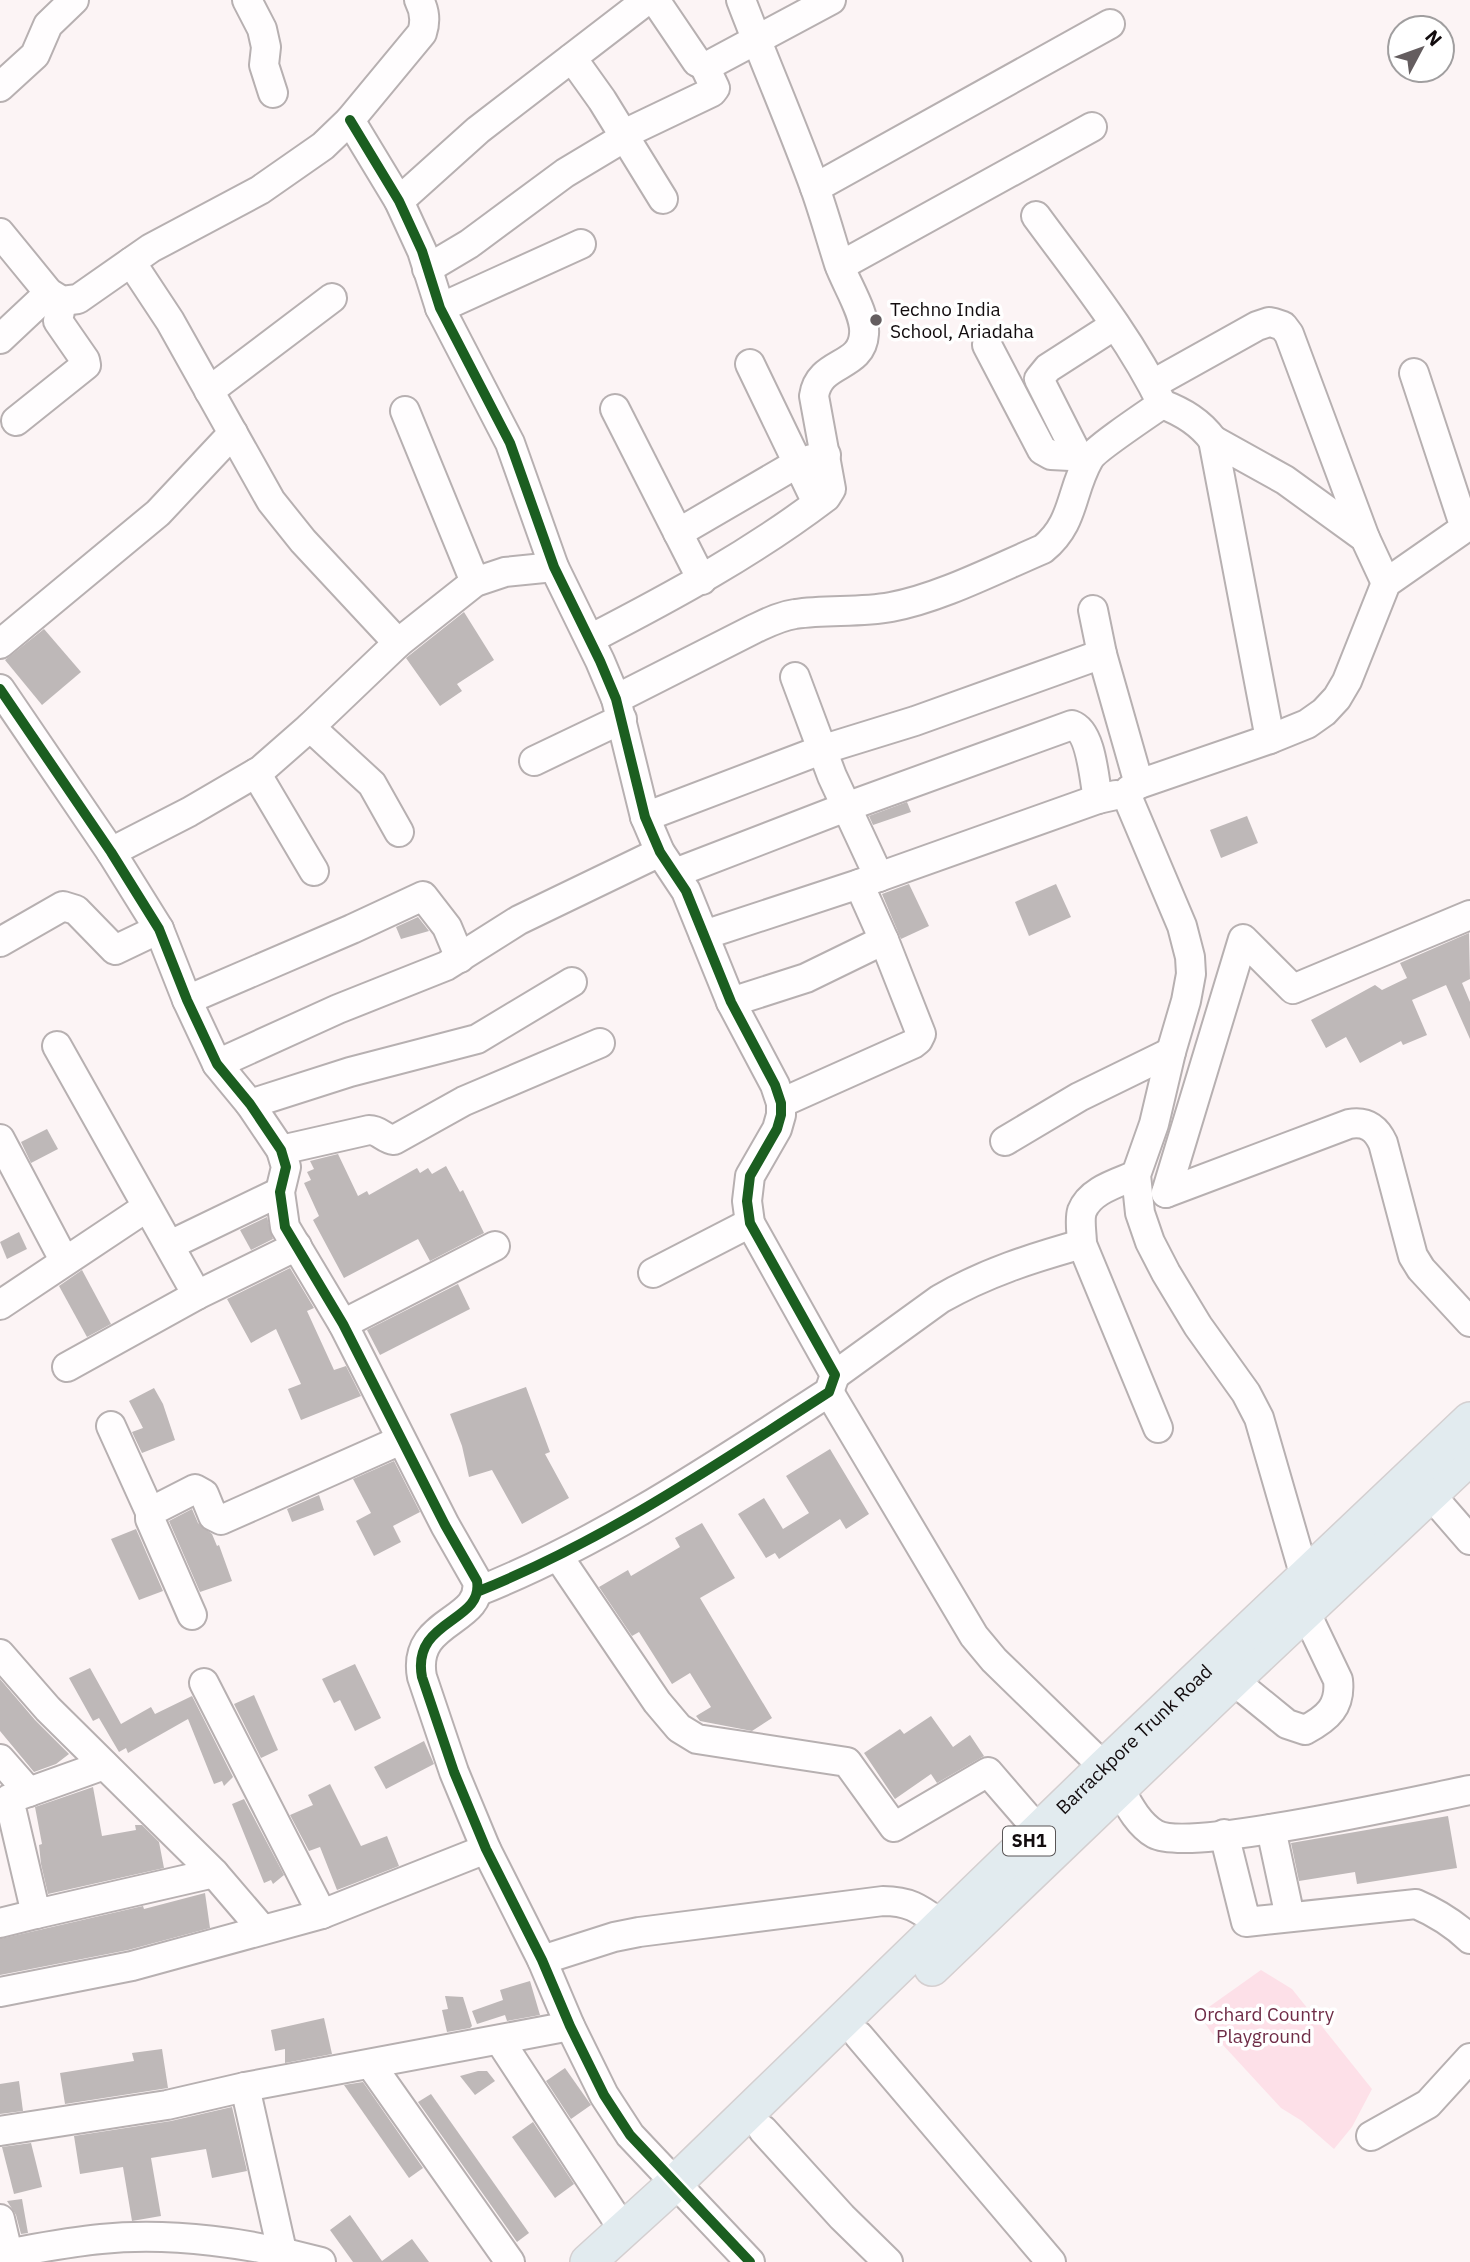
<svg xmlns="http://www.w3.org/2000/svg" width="1470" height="2262" font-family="'IBM Plex Sans',sans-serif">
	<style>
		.green { fill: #fde0e8 }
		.building { fill: #beb8b8 }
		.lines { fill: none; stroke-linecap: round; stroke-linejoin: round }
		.minor-casing { stroke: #b7b0b1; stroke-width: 32 }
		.major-casing { stroke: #d4cfd0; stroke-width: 38 }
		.minor { stroke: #fffdfe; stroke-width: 28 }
		.major { stroke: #e2ebef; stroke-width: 35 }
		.cycleway-casing { stroke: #fff; stroke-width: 15 }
		.cycleway { stroke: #1b5e20; stroke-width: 10 }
		.poi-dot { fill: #645d5f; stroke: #fff; stroke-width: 2.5 }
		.labels { text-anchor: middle; stroke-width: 7; stroke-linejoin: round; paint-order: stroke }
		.shield { fill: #fff; stroke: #595556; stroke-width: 2 }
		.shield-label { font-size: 18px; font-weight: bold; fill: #120c0e }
		.poi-label { font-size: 19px; fill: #120c0e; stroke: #fff; text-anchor: start }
		.street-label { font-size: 19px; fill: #120c0e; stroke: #fff }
		.park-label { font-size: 19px; fill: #6f2d47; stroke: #fff }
	</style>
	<rect width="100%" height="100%" fill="#fcf4f5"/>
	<polygon class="green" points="1261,1970 1292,1989 1372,2089 1352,2127 1334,2149 1302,2121 1281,2108 1211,2032 1199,2014"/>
	<g class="building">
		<polygon points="464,612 494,660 457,684 462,691 440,706 406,658"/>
		<polygon points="44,629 81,672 42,705 5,660"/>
		<polygon points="907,802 911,812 873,825 869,816"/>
		<polygon points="1247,816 1258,843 1221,858 1210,830"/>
		<polygon points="909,884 929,926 901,939 882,894"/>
		<polygon points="1056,884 1071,917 1029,936 1015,902"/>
		<polygon points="418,917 429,931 401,939 396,927"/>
		<polygon points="1469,933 1470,979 1462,983 1470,1002 1470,1039 1446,985 1412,1000 1427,1035 1403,1045 1401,1041 1360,1063 1346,1037 1326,1048 1311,1020 1375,985 1382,990 1407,978 1400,963"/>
		<polygon points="47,1129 58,1149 31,1163 21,1142"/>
		<polygon points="338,1154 358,1196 367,1191 369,1195 417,1168 420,1173 428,1168 432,1174 446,1166 460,1192 463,1190 484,1233 430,1261 418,1239 344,1278 313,1220 319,1216 304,1183 311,1180 307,1172 314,1169 310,1161"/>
		<polygon points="267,1217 273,1239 251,1250 240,1230"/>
		<polygon points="19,1232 27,1249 7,1259 0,1242"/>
		<polygon points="290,1268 314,1308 307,1311 334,1370 346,1366 361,1396 301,1420 288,1389 301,1384 276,1329 251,1343 227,1299"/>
		<polygon points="82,1270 111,1324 87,1337 59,1286"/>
		<polygon points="458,1284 470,1309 380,1355 367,1330"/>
		<polygon points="526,1387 550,1452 545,1454 569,1498 522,1524 492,1470 469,1477 462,1446 450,1414"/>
		<polygon points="154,1388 163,1404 175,1440 142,1453 132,1432 143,1428 129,1401"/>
		<polygon points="830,1449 869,1514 846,1529 840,1519 779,1559 775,1553 766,1558 738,1514 764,1498 783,1529 809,1513 786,1476"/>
		<polygon points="394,1461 420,1512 393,1526 401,1542 374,1556 356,1521 371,1513 353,1479"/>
		<polygon points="319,1495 324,1510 292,1522 287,1509"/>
		<polygon points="192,1509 198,1523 212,1534 217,1546 219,1545 232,1581 200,1592 169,1521"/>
		<polygon points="702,1523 735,1578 700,1598 772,1718 752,1731 700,1721 696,1716 711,1707 690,1673 672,1684 639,1632 632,1636 599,1587 628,1570 631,1576 680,1547 675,1538"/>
		<polygon points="136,1529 163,1591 139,1600 111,1539"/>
		<polygon points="355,1664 381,1718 355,1731 340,1700 334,1703 322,1679"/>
		<polygon points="90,1668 121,1724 151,1707 155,1714 192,1696 233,1777 224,1786 222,1781 214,1784 188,1719 128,1753 126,1748 119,1752 99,1718 93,1721 69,1678"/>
		<polygon points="0,1679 35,1720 69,1754 56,1764 34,1772 0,1731"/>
		<polygon points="254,1695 278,1750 261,1758 234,1704"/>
		<polygon points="931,1716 953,1747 970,1735 984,1756 937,1783 931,1774 895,1799 864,1753 900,1729 904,1734"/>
		<polygon points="424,1741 434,1764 386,1789 374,1767"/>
		<polygon points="330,1784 361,1846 387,1836 399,1866 337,1890 320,1847 309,1851 290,1815 313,1805 308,1795"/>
		<polygon points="93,1787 102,1836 136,1830 135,1825 142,1825 159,1842 164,1868 48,1894 41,1864 39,1845 42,1844 35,1807"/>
		<polygon points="244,1799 284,1875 273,1884 271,1880 264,1883 232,1804"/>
		<polygon points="1448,1816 1457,1868 1357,1884 1355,1872 1299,1881 1291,1843"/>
		<polygon points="205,1893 210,1928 128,1950 0,1975 0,1939 143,1906 144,1909"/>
		<polygon points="530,1981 540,2015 507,2021 505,2015 477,2024 472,2011 503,2000 500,1990"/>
		<polygon points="445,1996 463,1997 472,2026 470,2028 447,2032 442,2010 448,2009"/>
		<polygon points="324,2018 332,2054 285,2063 285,2049 275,2051 271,2030"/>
		<polygon points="162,2049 168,2088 65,2104 60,2073 134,2061 132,2053"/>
		<polygon points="565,2068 591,2105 571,2119 546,2081"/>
		<polygon points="478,2071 487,2071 495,2081 475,2095 460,2076"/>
		<polygon points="19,2081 23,2111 0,2114 0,2084"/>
		<polygon points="363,2082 423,2168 409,2178 344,2085"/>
		<polygon points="431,2094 529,2233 517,2242 418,2102"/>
		<polygon points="232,2107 247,2171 212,2178 206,2149 151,2158 161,2216 132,2221 123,2167 80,2174 74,2136 171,2121"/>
		<polygon points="533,2122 574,2184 555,2198 512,2137"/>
		<polygon points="31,2143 42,2187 14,2194 2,2147"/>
		<polygon points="22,2199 28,2233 21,2234 16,2215 7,2201"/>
		<polygon points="350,2215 382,2261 412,2239 429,2262 353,2262 330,2230"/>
	</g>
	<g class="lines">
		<g class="minor-casing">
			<g id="minor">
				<polyline points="247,0 262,29 266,47 264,65 273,93"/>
				<polyline points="655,0 697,62 704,65 711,64 831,0"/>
				<polyline points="572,58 602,100 663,199"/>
				<polyline points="0,87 35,55 48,25 74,0"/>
				<path d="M350,120L399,201L422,251L440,308L510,443L554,567L600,661L616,699L645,817L660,852L686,891L731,1002L775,1085L781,1103V1115L777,1129L750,1176L747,1201L750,1223L835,1375L829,1392C716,1465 604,1541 479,1591"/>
				<polyline points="624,134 712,92 715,88 704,65"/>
				<polyline points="815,188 1110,24"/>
				<polyline points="399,201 478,130 647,0"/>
				<path d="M0,233L49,293L62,301L78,299L151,248L260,190L323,146L350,120L422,33C426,21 425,11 419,0"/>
				<polyline points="131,262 170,321 271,501 303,541 398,643"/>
				<polyline points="840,266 1092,127"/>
				<polyline points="427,269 469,244 565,173 625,137"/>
				<polyline points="440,308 581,244"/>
				<polyline points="0,339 49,293"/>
				<polyline points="987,345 1042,450 1051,455 1090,457"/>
				<polyline points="750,364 817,503"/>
				<polyline points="1153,384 1257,326 1269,322 1274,323 1283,326 1289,334 1365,538"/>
				<polyline points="209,391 332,298"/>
				<path d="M1162,404C1183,412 1200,422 1213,440"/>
				<polyline points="615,409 702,580"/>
				<polyline points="405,411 475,582"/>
				<polyline points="16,421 86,365 85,360 58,321 62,301"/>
				<polyline points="1078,456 1039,379 1048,368 1115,325"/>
				<polyline points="678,533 798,463 826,455"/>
				<polyline points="1093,610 1102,654 1139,784"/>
				<path d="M590,639C673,596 751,554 826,497L831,489L814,396C819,360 862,369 864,334C866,314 846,284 839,264C831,239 824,213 815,188C792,125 765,63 741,0"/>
				<polyline points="0,644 158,513 233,433"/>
				<polyline points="795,677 832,776 879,877"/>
				<path d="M0,689L111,852L159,929L187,1000L217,1064L250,1104L281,1150L286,1167L280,1192L285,1227L343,1324L445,1525L477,1581C484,1623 411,1619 422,1677L454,1772L486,1849L542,1960L570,2026L604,2095L630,2135L750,2262"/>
				<path d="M616,699L754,629C767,623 780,616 795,614C827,609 859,613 891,607C940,598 996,569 1043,549C1075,523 1070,492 1089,459C1095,449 1149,413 1162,404C1129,336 1080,276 1036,216"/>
				<polyline points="310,727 372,784 399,832"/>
				<polyline points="1270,739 1213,440 1285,480 1365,538 1386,583"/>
				<polyline points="534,761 622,719"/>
				<polyline points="256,773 314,871"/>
				<polyline points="645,817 821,750 915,721 1102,654"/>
				<polyline points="111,852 189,812 261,770 310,727 398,643 475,582 505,572 554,567"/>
				<path d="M675,873L846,807L1072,725C1092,732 1094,780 1098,799"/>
				<polyline points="704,935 859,884 1098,799 1116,795"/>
				<polyline points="0,942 63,906 76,910 115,950 159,929"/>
				<polyline points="187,1000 352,929 423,896 447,927 460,958"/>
				<polyline points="731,1002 806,978 884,940"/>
				<polyline points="57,1046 197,1295"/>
				<polyline points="217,1064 338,1009 446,966 519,920 660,852"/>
				<polyline points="781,1103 913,1044 918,1040 921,1034 884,940 859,884"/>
				<polyline points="250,1104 350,1072 477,1039 572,982"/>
				<polyline points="0,1139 64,1260"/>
				<polyline points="1005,1141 1079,1097 1171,1052"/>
				<path d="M281,1150L369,1130C380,1130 384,1139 394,1140L464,1101L600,1043"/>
				<path d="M1136,1175C1118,1183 1090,1190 1082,1211C1079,1220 1082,1234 1082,1244L1158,1428"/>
				<polyline points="1166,1193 1243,939 1293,989 1470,915"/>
				<path d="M1166,1193L1349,1124C1366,1121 1376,1128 1383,1143L1413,1256L1421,1269L1470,1322"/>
				<polyline points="170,1245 280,1192"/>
				<polyline points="653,1273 750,1223"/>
				<polyline points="0,1305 147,1207"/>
				<polyline points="343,1324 495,1246"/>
				<polyline points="67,1367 197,1295 297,1246"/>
				<path d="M835,1375L940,1299C985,1273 1032,1258 1082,1244"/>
				<polyline points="829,1392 974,1636 994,1660 1104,1767"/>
				<polyline points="111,1426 150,1512"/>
				<polyline points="1430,1494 1470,1540"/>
				<polyline points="558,1556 657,1702 679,1728 697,1739 847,1762 894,1827 988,1772 1039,1831"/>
				<polyline points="1305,1577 1259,1418 1246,1393 1198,1326 1166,1273 1150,1242 1140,1213 1136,1175 1154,1124 1171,1052 1186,1001 1191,974 1190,957 1182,926 1127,796 1129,790 1139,784 1270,739 1307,724 1324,712 1337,698 1347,681 1386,583 1465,528 1414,373"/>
				<polyline points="192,1615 150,1519 150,1512 195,1489 204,1494 213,1516 221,1520 401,1440"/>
				<polyline points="0,1654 48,1709 214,1873 262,1929"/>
				<path d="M1233,1680L1287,1724L1305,1730C1328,1718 1341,1706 1338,1680L1305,1611"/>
				<polyline points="204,1683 322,1914"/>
				<polyline points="0,1759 29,1792"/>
				<polyline points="104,1765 9,1799 36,1914 214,1873"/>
				<path d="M1119,1788C1128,1804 1138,1824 1155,1834C1190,1853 1419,1800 1470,1790"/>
				<polyline points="1271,1829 1290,1917"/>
				<path d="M1224,1834L1246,1922L1416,1904C1437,1913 1453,1923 1470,1939"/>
				<polyline points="0,1923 36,1914"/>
				<path d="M542,1960L614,1937L639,1932L883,1901C911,1901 921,1910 942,1925"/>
				<polyline points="0,1992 132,1966 322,1914 486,1849"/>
				<polyline points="859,2036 1051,2262"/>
				<polyline points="500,2041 623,2229"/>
				<polyline points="371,2065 510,2262"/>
				<polyline points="245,2087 282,2251"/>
				<polyline points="763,2130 842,2217 888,2262"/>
				<polyline points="0,2131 167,2105 245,2087 570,2026"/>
				<polyline points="1371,2136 1428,2104 1470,2058"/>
				<polyline points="0,2219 8,2253"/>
				<path d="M0,2255C34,2249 68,2242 101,2239C172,2232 252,2243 321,2262"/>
			</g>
		</g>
		<g class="major-casing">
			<g id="major">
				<polyline points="932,1968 1233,1680 1470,1457"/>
				<path id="s1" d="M588,2262L674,2184L1104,1767L1470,1420"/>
			</g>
		</g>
		<use href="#minor" class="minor"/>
		<use href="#major" class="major"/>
		<g class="cycleway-casing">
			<g id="cycleway">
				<path d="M350,120L399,201L422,251L440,308L510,443L554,567L600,661L616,699L645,817L660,852L686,891L731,1002L775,1085L781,1103V1115L777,1129L750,1176L747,1201L750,1223L835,1375L829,1392C716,1465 604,1541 479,1591"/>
				<path d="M0,689L111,852L159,929L187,1000L217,1064L250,1104L281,1150L286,1167L280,1192L285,1227L343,1324L445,1525L477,1581C484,1623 411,1619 422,1677L454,1772L486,1849L542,1960L570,2026L604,2095L630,2135L750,2262"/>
			</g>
		</g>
		<use href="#cycleway" class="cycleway"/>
	</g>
	<circle class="poi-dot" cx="876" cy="320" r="7"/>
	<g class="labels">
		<rect class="shield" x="1003" y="1826.5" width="52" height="29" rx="5"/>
		<g class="shield-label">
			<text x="1029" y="1847">SH1</text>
		</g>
		<g class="poi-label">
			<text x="890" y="316">Techno India<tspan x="890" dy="22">School, Ariadaha</tspan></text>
		</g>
		<g class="street-label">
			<text dy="7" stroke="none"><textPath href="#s1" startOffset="756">Barrackpore Trunk Road</textPath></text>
		</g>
		<g class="park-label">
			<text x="1264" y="2021">Orchard Country<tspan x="1264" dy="22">Playground</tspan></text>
		</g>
	</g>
	<g transform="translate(1421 49) rotate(49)"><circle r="33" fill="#ffffff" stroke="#a09e9f" stroke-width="2"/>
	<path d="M0-5L12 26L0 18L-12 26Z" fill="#645d5f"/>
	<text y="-10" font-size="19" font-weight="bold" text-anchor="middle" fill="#120c0e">N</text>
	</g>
</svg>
